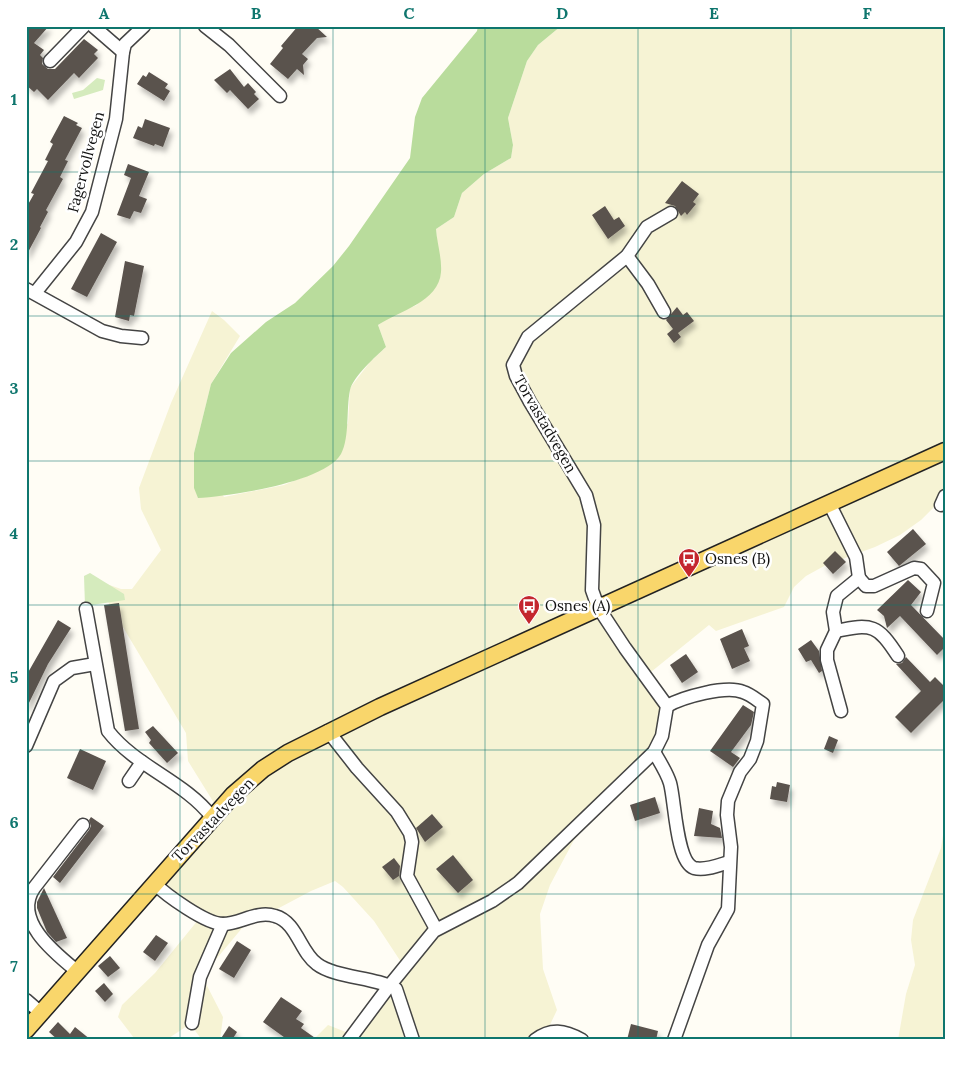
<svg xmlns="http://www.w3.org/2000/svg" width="971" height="1066" font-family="Lora,serif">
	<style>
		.farmland { fill: #f6f3d4 }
		.green { fill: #d5ebbd }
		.forest { fill: #b9dc9c }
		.building { fill: #5a524d; filter: url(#shadow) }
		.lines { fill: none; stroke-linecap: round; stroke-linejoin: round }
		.minor-casing { stroke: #444; stroke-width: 15 }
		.major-casing { stroke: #222; stroke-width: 19 }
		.minor { stroke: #fff; stroke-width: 12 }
		.major { stroke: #f9d66b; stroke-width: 16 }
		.grid { fill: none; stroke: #0f766e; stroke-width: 1; stroke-opacity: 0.55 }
		.labels { text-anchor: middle; stroke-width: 5; stroke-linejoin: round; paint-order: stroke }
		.street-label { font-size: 15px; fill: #111; stroke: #fff }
		.poi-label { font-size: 15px; fill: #111; stroke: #fff; text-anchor: start }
		.neatline { fill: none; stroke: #0f766e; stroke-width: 2 }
		.grid-label { font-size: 16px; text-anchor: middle; font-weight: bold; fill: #0f766e }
	</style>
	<defs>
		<filter id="shadow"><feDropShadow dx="3" dy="5.5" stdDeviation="2.5" flood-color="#0004"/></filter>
	</defs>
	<rect width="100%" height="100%" fill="#fffdf5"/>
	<g class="farmland">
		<polygon points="561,26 945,26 945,491 934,507 921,520 900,535 875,547 826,565 806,576 794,587 784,607 716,631 709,625 646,676 663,698 660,733 647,755 574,840 550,885 540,914 543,969 557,1010 548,1029 540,1040 313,1040 328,1025 351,1034 401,962 374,921 343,887 335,881 311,891 243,927 202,976 223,1017 220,1040 202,1040 190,1024 166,1040 134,1038 118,1017 122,1005 155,973 198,920 155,883 219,811 188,761 186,733 95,580 121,589 132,589 161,550 141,509 139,488 171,403 212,311 224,320 240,336 211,384 194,453 224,497 284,485 322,469 348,423 350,388 370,362 386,347 378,325 393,315 417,305 437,244 436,229 454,217 462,193 484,174 511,158 513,145 508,118 527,61 538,45"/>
		<polygon points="945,823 945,1020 942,1040 898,1040 906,994 915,965 911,940 913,920 941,848"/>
	</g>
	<g class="green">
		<polygon points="97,78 105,80 103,90 74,99 72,93 83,90"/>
		<polygon points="90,573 124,594 125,600 85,606 84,576"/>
	</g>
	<path class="forest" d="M478,26H561L538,45L527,61L508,118L513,145L511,158L484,174L462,193L454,217L436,229C437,243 442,258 441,272C439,302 399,311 378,325L386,347C376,356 353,377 350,390C346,409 350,437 341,454C324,483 229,496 198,498L194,488V453L211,384L231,353L266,322L295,303L333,266L349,246L410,158L415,117L422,98L477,31Z"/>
	<g class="building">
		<polygon points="26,26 49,26 34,43 44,50 40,55 43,58 42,64 48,69 55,69 84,39 98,50 94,54 98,58 79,78 74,73 48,100 37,89 34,92 26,85"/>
		<polygon points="298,26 315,26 327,37 317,38 302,54 308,59 303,65 304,75 297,69 288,79 270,64 283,48 281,46"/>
		<polygon points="230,69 244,87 248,83 256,92 254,94 259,99 248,109 230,90 227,93 214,80"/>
		<polygon points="149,72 168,84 165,88 170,91 164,101 137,84 143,75 146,77"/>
		<polygon points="64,116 78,123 76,125 82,128 65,160 68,161 60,177 63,179 46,210 48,212 40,227 41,228 26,256 26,208 34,194 31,193 48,161 45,160 53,144 50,142"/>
		<polygon points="145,119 170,128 163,147 155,144 154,146 133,138 138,126 142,128"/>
		<polygon points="128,164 149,172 139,196 147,199 141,213 134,211 130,219 117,215 131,178 124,175"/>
		<polygon points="682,181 699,194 693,202 696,204 687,215 685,212 681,216 675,206 665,203"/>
		<polygon points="605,206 614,220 619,217 625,226 608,239 592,215"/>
		<polygon points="101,233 117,242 87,297 71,289"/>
		<polygon points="125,261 144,266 134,316 130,315 129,321 115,317"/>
		<polygon points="677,307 683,315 687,312 694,321 678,333 681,337 674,343 667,334 673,329 666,320"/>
		<polygon points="913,529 926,544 899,566 887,552"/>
		<polygon points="835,551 846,562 833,574 823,563"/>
		<polygon points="908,580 921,592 911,605 945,640 945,647 937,655 900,616 887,628 884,616 877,610"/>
		<polygon points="119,603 139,729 125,731 104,605"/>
		<polygon points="58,620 71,628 48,664 26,709 26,676"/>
		<polygon points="742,629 749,646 744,648 750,661 732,669 720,639"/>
		<polygon points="811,640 819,651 822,671 819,673 811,660 806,662 798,649"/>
		<polygon points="686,654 698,672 682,683 670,665"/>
		<polygon points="906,657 930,682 935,677 945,687 945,699 911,733 895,717 921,691 896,664 902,663"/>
		<polygon points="743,705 754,712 751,725 731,752 740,758 733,767 710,751"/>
		<polygon points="153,726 178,753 167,763 149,743 151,740 145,732"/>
		<polygon points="829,736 838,740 833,753 824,749"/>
		<polygon points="80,749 106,761 93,790 67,778"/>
		<polygon points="777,782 790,785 787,802 770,799 772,786 776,787"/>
		<polygon points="655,797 660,813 635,821 630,805"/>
		<polygon points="699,808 713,811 711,824 720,828 722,838 694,836"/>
		<polygon points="432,814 443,827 425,842 416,828"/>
		<polygon points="91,817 104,826 60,883 53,877 89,830 91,826 89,820"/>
		<polygon points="453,855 473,880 458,893 436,869"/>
		<polygon points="394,858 400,866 399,876 393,880 382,867"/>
		<polygon points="44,888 67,938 56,942 47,932 37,908 37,902"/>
		<polygon points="156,935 168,943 155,961 143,952"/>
		<polygon points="237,941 251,950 234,978 219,969"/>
		<polygon points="110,956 120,968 108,977 98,966"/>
		<polygon points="104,983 113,994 105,1002 95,991"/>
		<polygon points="281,997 302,1011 296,1019 304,1024 301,1028 318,1040 288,1040 263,1022"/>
		<polygon points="58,1022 70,1034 75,1027 91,1040 58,1040 49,1032"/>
		<polygon points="631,1024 658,1031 656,1040 627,1040"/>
		<polygon points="229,1026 237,1032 232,1040 220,1040"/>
	</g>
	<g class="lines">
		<g class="minor-casing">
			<g id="minor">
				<polyline points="93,26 123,52"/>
				<polyline points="205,26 229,45 280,96"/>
				<polyline points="50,61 84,26"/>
				<polyline points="627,256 648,284 664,312"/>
				<polyline points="26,289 102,331 121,336 142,338"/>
				<polyline points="35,293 76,242 92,212 116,119 123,52 125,44 144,26"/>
				<polyline points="829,503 856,557 859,578"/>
				<polyline points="941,505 945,496"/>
				<polyline points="859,578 866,586 874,586 914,568 921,569 934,583 927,611"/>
				<path d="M86,609L108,731C136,767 184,781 212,817"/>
				<path d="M836,631C872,623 878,625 898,656"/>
				<path d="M667,706C683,697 726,685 743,692C750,694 757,700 763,704L757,741L750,759L740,772L728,801L727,815L731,847L728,909L708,945L674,1040"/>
				<polyline points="841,711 827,660 827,650 836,631 833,612 837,596 859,578"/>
				<polyline points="328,731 357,768 397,812 410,833 412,842 407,876 436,929"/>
				<polyline points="26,746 54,681 72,668 95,664"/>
				<path d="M654,752C660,762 667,773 670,783C675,800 676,862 694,868C705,871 719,865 729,862"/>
				<polyline points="129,781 142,762"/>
				<path d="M154,883C166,895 206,924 223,924C240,924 257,910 275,916C297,922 300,952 317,964C335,978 376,977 396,989L413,1040"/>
				<path d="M78,972C56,954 12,920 34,888L83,825"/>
				<polyline points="26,1000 41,1013"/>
				<polyline points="192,1023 200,977 223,924"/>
				<polyline points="349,1040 390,985 434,931 492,901 518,883 654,752 662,736 667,706 625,648 598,607 592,590 594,525 586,495 530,402 516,376 513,365 528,337 627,256 647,227 671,213"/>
				<path d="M535,1040C551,1028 564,1030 582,1040"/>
			</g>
		</g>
		<g class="major-casing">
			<polyline id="major" points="26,1030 233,795 263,769 288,753 380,707 945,451"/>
		</g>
		<use href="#minor" class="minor"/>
		<use href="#major" class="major"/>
	</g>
	<path class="grid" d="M180,26V1040M333,26V1040M485,26V1040M638,26V1040M791,26V1040M26,172H945M26,316H945M26,461H945M26,605H945M26,750H945M26,894H945"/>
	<defs>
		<g id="bus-pin" transform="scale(1.125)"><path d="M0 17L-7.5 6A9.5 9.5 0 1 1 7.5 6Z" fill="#c4262e" stroke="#fff"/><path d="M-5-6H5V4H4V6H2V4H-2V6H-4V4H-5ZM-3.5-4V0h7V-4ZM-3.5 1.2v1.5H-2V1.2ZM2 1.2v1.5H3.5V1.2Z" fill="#fff"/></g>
	</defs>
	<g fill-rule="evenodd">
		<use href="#bus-pin" x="689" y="559"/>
		<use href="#bus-pin" x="529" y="606"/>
	</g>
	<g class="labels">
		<g class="street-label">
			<text transform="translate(86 162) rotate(-75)" y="5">Fagervollvegen</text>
			<text transform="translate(545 424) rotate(60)" y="5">Torvastadvegen</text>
			<text transform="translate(213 820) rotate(-46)" y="5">Torvastadvegen</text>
		</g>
		<g class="poi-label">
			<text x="705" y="564">Osnes (B)</text>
			<text x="545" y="611">Osnes (A)</text>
		</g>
	</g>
	<rect width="971" height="1066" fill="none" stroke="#ffffff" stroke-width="55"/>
	<rect x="28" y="28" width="916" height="1010" class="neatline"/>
	<g class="grid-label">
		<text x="104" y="19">A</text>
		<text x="256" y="19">B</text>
		<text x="409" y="19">C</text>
		<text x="562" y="19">D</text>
		<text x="714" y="19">E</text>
		<text x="867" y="19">F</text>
		<text x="14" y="105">1</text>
		<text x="14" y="250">2</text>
		<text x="14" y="394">3</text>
		<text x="14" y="539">4</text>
		<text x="14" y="683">5</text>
		<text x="14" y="828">6</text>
		<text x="14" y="972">7</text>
	</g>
</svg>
